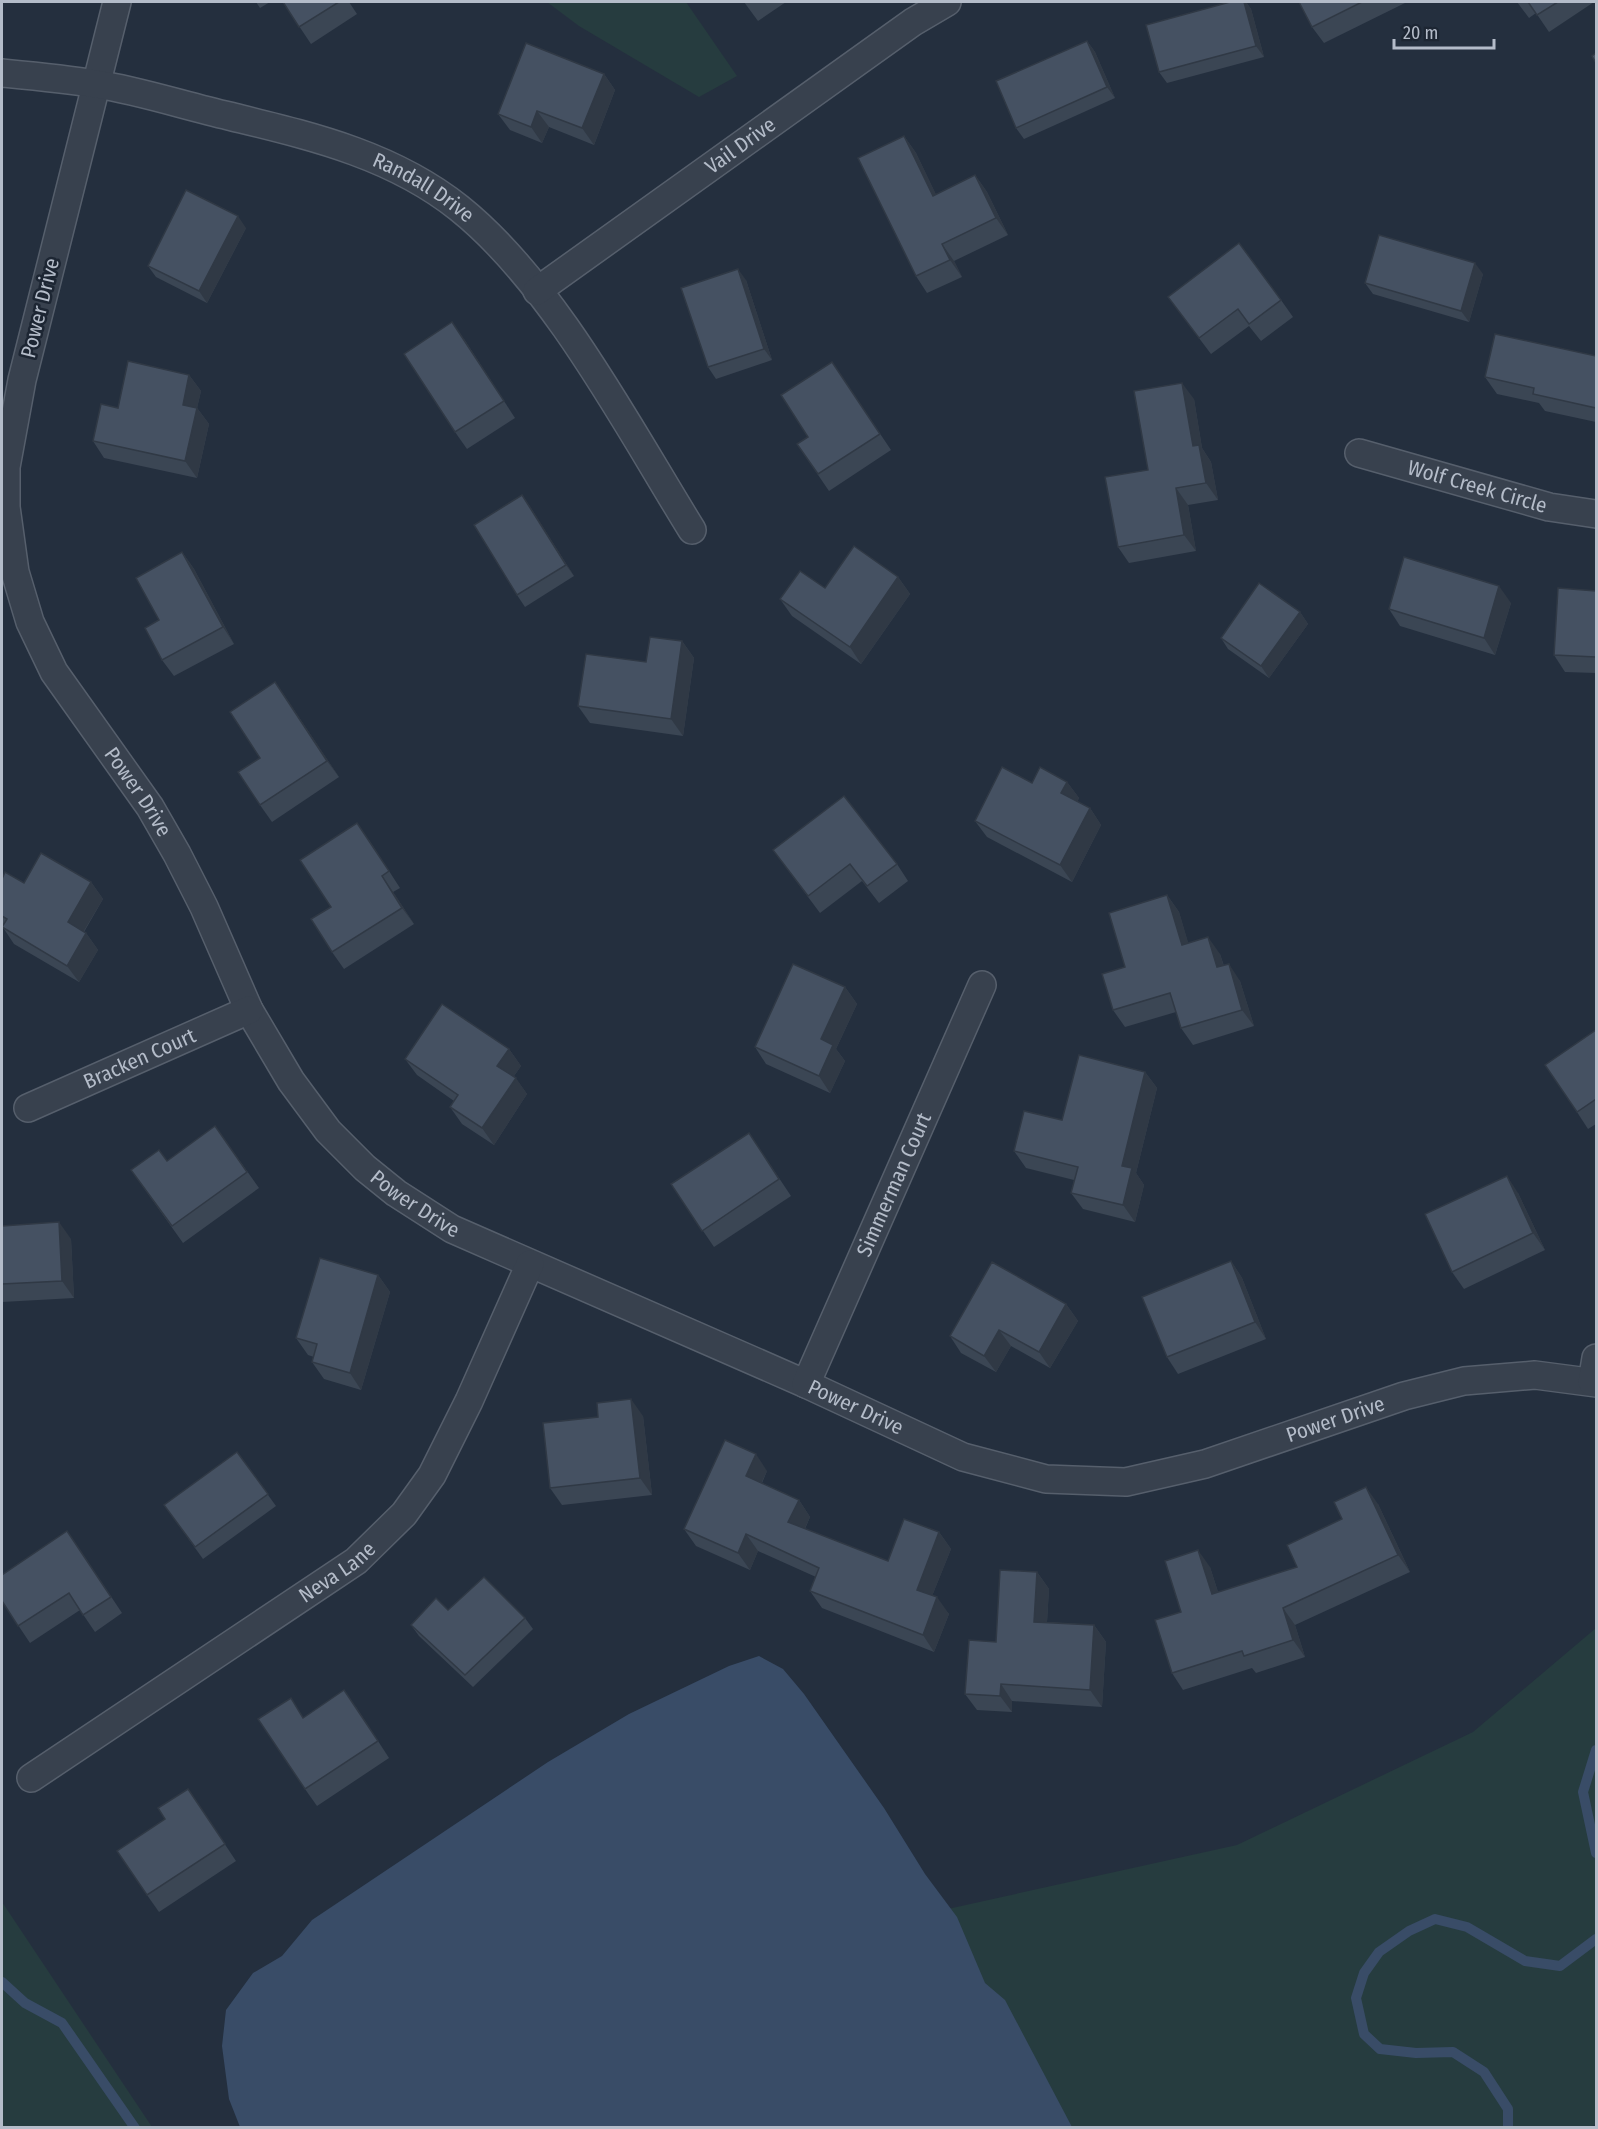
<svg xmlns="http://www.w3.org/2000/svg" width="1598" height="2129" font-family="'Fira Sans Condensed',sans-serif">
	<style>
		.green { fill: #263c3f }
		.water { fill: #394c67 }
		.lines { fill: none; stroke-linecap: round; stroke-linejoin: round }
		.stream { stroke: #394c67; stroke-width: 10 }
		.street-casing { stroke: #565f6c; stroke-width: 30 }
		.street { stroke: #38414e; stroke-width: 27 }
		.wall { fill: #3b4654 }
		.shaded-wall { fill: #303945 }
		.building { fill: #455162; stroke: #303945; stroke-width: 1.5 }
		.labels { text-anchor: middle; stroke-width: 5; stroke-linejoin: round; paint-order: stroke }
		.street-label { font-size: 21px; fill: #b4bcc9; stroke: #1d2633 }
	</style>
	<rect width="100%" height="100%" fill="#242f3e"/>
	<g class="green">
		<polygon points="547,2 686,2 737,76 699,97 579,26"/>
		<polygon points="1596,1628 1596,2124 1590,2127 468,2128 839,1933 1237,1845 1473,1732"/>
		<polygon points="2,1902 152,2127 153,2127 2,2127"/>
	</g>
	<polygon class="water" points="759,1656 783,1669 804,1694 884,1808 925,1874 957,1917 985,1983 1005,2000 1072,2127 240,2127 229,2099 222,2046 226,2010 253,1973 282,1956 312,1920 548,1762 629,1714 729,1666"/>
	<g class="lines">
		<g class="stream">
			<polyline points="1596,1750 1583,1792 1596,1853"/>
			<polyline points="2,1982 25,2003 62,2023 135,2128"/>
			<polyline points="1508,2128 1508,2109 1484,2072 1453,2052 1416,2053 1380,2049 1364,2034 1356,1998 1364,1973 1379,1952 1409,1931 1435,1919 1467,1927 1525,1961 1560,1966 1596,1939"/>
		</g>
		<g class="street-casing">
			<g id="street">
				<path id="s1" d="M117,2L22,380L6,467V507L15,572L30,622L54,672L150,807L177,854L204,907L249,1010L291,1081L328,1131L365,1168L396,1193L452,1229L806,1384L963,1457L1046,1479L1126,1482L1205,1464L1404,1396L1464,1381L1535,1375L1596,1383"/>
				<path id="s2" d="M2,73C33,76 65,79 96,84C141,91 185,106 229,116C310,136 391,154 459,208C553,283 628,427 692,530"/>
				<path id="s3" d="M537,291L913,22L947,2"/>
				<path id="s4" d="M1359,453L1549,507L1596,514"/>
				<path id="s5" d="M28,1108L249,1010"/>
				<polyline points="1592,1382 1596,1358"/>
				<path id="s6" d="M806,1384L982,985"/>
				<path id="s7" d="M31,1778L356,1561L404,1514L432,1475L469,1401L530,1264"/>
			</g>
		</g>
		<use href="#street" class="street"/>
	</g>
	<g class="wall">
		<polygon points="256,2 270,2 260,8"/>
		<polygon points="283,2 349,2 357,14 311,44"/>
		<polygon points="744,2 786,2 758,21"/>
		<polygon points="1230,2 1246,2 1251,9 1264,57 1167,83 1159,72"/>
		<polygon points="1299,2 1407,2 1324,43 1312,27"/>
		<polygon points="1517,2 1594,2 1549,32 1536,13 1529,18"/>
		<polygon points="1087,41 1095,52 1115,98 1024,139 1016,128"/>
		<polygon points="604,74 615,90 594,145 549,127 542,143 510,130 498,114"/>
		<polygon points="904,136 916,153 936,195 975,175 987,192 1008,235 954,261 962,277 927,293 916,276"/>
		<polygon points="246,228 207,303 156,277 148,266"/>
		<polygon points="1483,274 1469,322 1373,294 1365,283"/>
		<polygon points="746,280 772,360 716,379 708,367"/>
		<polygon points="1168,297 1281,300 1293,317 1261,341 1249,326 1211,354"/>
		<polygon points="464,339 515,418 467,449 455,432"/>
		<polygon points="1596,356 1596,422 1545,411 1539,403 1497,394 1485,377"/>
		<polygon points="832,362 891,450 829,491 797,444 808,437"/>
		<polygon points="189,375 201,391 197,408 209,424 197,478 104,458 93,441 118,408"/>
		<polygon points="1194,399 1202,448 1211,462 1218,500 1188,505 1196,551 1129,563 1118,547 1148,470"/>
		<polygon points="522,495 574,576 525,607 517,595"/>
		<polygon points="182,552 194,569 234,644 174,676 162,660 159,620"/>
		<polygon points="898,577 910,594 861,664 792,616 780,599 825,588"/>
		<polygon points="1596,591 1596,673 1565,672 1554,655"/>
		<polygon points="1511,603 1495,655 1400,626 1389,609"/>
		<polygon points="1300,612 1308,624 1269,678 1228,649 1221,638"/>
		<polygon points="682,641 694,658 683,736 590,723 578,706 646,662"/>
		<polygon points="275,682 339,777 272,822 260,805 260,758"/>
		<polygon points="1067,782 1079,798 1077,802 1090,808 1101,825 1072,882 987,837 975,821 1032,783"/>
		<polygon points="369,840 400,888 393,892 414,924 344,969 332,952 331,907"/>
		<polygon points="773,850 897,864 908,881 879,903 862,881 820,913"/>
		<polygon points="2,879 24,883 91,882 103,899 84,932 86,933 98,950 79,982 14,944 2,926"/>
		<polygon points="1167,895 1179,912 1188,943 1220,954 1224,966 1240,981 1254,1026 1193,1045 1181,1028 1176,1012 1125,1027 1113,1010 1125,967"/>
		<polygon points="845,987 857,1004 836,1049 845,1061 830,1093 766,1064 755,1047"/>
		<polygon points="1596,1030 1596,1124 1588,1129 1577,1112"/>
		<polygon points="509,1049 521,1066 514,1076 527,1094 494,1145 462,1124 450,1107 454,1101 417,1075 405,1059"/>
		<polygon points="1145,1072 1157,1088 1136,1173 1144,1185 1135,1222 1083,1209 1071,1193 1074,1180 1026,1168 1014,1151 1062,1120"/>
		<polygon points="215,1126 259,1188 183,1243 131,1170 167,1161"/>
		<polygon points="749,1133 791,1196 714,1247 671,1184"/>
		<polygon points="1518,1193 1545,1250 1464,1289 1452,1272"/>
		<polygon points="2,1226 71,1239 74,1298 2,1302"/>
		<polygon points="1231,1261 1242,1278 1266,1339 1178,1374 1167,1357"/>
		<polygon points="378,1275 390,1292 361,1390 324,1379 312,1362 314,1357 308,1355 296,1338"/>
		<polygon points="1066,1304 1078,1321 1050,1368 1011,1346 996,1372 961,1353 950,1336"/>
		<polygon points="643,1416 652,1495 562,1505 550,1488"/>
		<polygon points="237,1452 276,1506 203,1559 164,1505"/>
		<polygon points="767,1471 762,1483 799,1500 810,1517 805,1529 888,1561 939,1532 951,1549 932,1596 949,1614 934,1652 822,1608 810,1591 816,1577 758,1551 750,1570 696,1546 684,1529"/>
		<polygon points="1378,1504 1410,1572 1295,1625 1305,1657 1256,1673 1252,1668 1183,1690 1172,1673 1181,1612 1210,1567 1218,1592 1297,1567"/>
		<polygon points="78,1547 122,1613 95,1632 80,1610 30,1643 2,1601"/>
		<polygon points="1037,1572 1049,1589 1047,1622 1094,1625 1106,1642 1102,1707 1012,1701 1012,1712 977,1710 965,1694"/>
		<polygon points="448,1610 525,1618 533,1629 473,1687 419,1636 411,1625"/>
		<polygon points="356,1707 389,1758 317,1806 305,1789 304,1717"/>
		<polygon points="188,1789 236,1861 159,1912 147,1895 165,1819"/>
	</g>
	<g class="shaded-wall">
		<polygon points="1244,2 1246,2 1251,9 1264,57 1256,46"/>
		<polygon points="1087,41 1095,52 1115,98 1107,87"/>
		<polygon points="604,74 615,90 594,145 582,128"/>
		<polygon points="537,111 549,127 542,143 531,127"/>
		<polygon points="904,136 916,153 945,213 933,196"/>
		<polygon points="975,175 987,192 1008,235 996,218"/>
		<polygon points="238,216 246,228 207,303 199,291"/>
		<polygon points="942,244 954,261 962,277 950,260"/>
		<polygon points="1475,263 1483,274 1469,322 1461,311"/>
		<polygon points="738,269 746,280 772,360 764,349"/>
		<polygon points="452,322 464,339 515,418 504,401"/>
		<polygon points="189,375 201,391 197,408 209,424 197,478 185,461 183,405"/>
		<polygon points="1182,383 1194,399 1202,448 1211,462 1218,500 1206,483 1193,446"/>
		<polygon points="1176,488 1188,505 1196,551 1184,535"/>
		<polygon points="522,495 530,506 574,576 566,565"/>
		<polygon points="182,552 194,569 234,644 223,627"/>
		<polygon points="898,577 910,594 861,664 850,647"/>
		<polygon points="1499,586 1511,603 1495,655 1484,638"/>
		<polygon points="1300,612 1308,624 1269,678 1261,666"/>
		<polygon points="682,641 694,658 683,736 671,719"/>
		<polygon points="275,682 287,699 339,777 327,761"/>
		<polygon points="1067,782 1079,798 1073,810 1061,793"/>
		<polygon points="1090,808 1101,825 1072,882 1060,865"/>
		<polygon points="382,876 393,892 414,924 402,908"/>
		<polygon points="91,882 103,899 79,939 68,922"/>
		<polygon points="1167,895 1179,912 1194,962 1182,945"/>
		<polygon points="86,933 98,950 79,982 67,966"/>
		<polygon points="1208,937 1220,954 1229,984 1217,967"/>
		<polygon points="1229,964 1240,981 1254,1026 1242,1010"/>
		<polygon points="845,987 857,1004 836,1049 845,1061 830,1093 819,1076 821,1039"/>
		<polygon points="509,1049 521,1066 509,1083 497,1066"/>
		<polygon points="1145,1072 1157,1088 1136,1173 1144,1185 1135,1222 1123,1205 1122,1166"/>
		<polygon points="516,1078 527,1094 494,1145 482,1128"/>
		<polygon points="1507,1176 1518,1193 1545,1250 1533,1233"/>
		<polygon points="59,1222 71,1239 74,1298 62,1281"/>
		<polygon points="1231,1261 1242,1278 1266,1339 1255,1322"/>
		<polygon points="378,1275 390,1292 361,1390 350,1373"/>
		<polygon points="1066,1304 1078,1321 1050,1368 1039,1352"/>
		<polygon points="999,1330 1011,1346 996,1372 984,1356"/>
		<polygon points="631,1399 643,1416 652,1495 640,1478"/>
		<polygon points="756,1454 767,1471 757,1492 746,1476"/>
		<polygon points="1366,1487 1378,1504 1410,1572 1398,1555"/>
		<polygon points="799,1500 810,1517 800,1539 788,1522"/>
		<polygon points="939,1532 951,1549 928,1606 917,1590"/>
		<polygon points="746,1534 758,1551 750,1570 738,1553"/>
		<polygon points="1198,1550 1210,1567 1224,1611 1212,1594"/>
		<polygon points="1037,1572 1049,1589 1046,1638 1034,1622"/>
		<polygon points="937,1597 949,1614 934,1652 923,1635"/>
		<polygon points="1283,1608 1295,1625 1305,1657 1293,1640"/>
		<polygon points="1094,1625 1106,1642 1102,1707 1090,1690"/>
		<polygon points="1001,1684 1012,1701 1012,1712 1000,1696"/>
	</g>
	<g class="building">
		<polygon points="283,2 339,2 299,27"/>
		<polygon points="1230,2 1244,2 1256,46 1159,72 1146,25"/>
		<polygon points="1299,2 1362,2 1312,27"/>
		<polygon points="1528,2 1558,2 1537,15"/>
		<polygon points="1087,41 1107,87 1016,128 996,81"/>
		<polygon points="526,43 604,74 582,128 537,111 531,127 498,114"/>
		<polygon points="1596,53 1596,63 1592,56"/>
		<polygon points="904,136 933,196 975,175 996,218 942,244 950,260 916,276 858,158"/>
		<polygon points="186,190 238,216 199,291 148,266"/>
		<polygon points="1379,235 1475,263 1461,311 1365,283"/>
		<polygon points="1239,243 1281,300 1249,324 1238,309 1199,338 1168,297"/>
		<polygon points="738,269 764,349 708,367 681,288"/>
		<polygon points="452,322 504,401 455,432 404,354"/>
		<polygon points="1495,334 1596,356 1596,408 1533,394 1534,388 1485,377"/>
		<polygon points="128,361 189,375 183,405 197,408 185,461 93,441 101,404 118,408"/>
		<polygon points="832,362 880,434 818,474 797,444 808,437 781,395"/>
		<polygon points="1182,383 1193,446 1199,445 1206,483 1176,488 1184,535 1118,547 1105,477 1148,470 1134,391"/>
		<polygon points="522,495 566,565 517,595 474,525"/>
		<polygon points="854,546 898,577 850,647 780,599 800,571 825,588"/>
		<polygon points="182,552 223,627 162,660 145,628 159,620 136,578"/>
		<polygon points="1404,557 1499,586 1484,638 1389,609"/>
		<polygon points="1259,583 1300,612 1261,666 1221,638"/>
		<polygon points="1558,588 1596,591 1596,657 1554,655"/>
		<polygon points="650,637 682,641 671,719 578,706 586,654 646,662"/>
		<polygon points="275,682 327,761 260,805 238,772 260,758 230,712"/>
		<polygon points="1002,767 1032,783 1040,767 1067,782 1061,793 1090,808 1060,865 975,821"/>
		<polygon points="844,796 897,864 867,886 850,864 808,896 773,850"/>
		<polygon points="357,823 389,871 382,876 402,908 332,952 311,919 331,907 300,860"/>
		<polygon points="41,853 91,882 68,922 86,933 67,966 2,927 7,919 2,916 2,879 5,872 24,883"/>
		<polygon points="1167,895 1182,945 1208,937 1217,967 1229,964 1242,1010 1181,1028 1170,993 1113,1010 1102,974 1125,967 1109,913"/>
		<polygon points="793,964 845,987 821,1039 833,1045 819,1076 755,1047"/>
		<polygon points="442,1004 509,1049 497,1066 516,1078 482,1128 450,1107 458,1095 405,1059"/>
		<polygon points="1596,1030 1596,1099 1577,1112 1545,1065"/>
		<polygon points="1079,1055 1145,1072 1122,1166 1132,1168 1123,1205 1071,1193 1078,1167 1014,1151 1024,1111 1062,1120"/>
		<polygon points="215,1126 247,1172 172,1226 131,1170 159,1150 167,1161"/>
		<polygon points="749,1133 779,1179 702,1231 671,1184"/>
		<polygon points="1507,1176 1533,1233 1452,1272 1425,1214"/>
		<polygon points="59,1222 62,1281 2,1284 2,1226"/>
		<polygon points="320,1258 378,1275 350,1373 312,1362 317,1344 296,1338"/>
		<polygon points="1231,1261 1255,1322 1167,1357 1142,1297"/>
		<polygon points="992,1262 1066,1304 1039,1352 999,1330 984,1356 950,1336"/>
		<polygon points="631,1399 640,1478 550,1488 543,1423 598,1417 597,1403"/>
		<polygon points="725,1440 756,1454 746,1476 799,1500 788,1522 888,1561 904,1519 939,1532 917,1590 937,1597 923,1635 810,1591 819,1568 746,1534 738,1553 684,1529"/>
		<polygon points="237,1452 268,1494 195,1547 164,1505"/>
		<polygon points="1366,1487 1398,1555 1283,1608 1293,1640 1244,1656 1242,1651 1172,1673 1155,1620 1181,1612 1165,1561 1198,1550 1212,1594 1297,1567 1287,1545 1342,1519 1334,1502"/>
		<polygon points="67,1531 111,1597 83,1615 69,1593 18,1626 2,1601 2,1575"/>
		<polygon points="1000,1570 1037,1572 1034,1622 1094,1625 1090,1690 1001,1684 1000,1696 965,1694 969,1640 996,1642"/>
		<polygon points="484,1577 525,1618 465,1675 411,1625 436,1598 448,1610"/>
		<polygon points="344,1690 378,1741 305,1789 258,1719 291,1698 303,1718"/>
		<polygon points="188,1789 225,1844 147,1895 117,1851 165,1819 158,1808"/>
	</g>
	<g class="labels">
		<g class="street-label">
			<text dy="7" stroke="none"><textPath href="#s3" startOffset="250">Vail Drive</textPath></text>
			<text dy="7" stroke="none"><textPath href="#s2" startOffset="440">Randall Drive</textPath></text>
			<text transform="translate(40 308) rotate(-76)" y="7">Power Drive</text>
			<text dy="7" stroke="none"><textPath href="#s4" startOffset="123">Wolf Creek Circle</textPath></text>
			<text dy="7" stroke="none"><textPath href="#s1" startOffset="838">Power Drive</textPath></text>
			<text dy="7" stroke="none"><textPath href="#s5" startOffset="122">Bracken Court</textPath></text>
			<text dy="7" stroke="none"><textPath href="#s6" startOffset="218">Simmerman Court</textPath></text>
			<text dy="7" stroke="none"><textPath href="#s1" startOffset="1342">Power Drive</textPath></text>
			<text dy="7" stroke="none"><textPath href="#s1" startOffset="1828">Power Drive</textPath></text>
			<text dy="7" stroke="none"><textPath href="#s1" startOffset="2331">Power Drive</textPath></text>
			<text dy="7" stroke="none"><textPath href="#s7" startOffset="369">Neva Lane</textPath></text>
		</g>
	</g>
	<rect width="1598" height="2129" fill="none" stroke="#b4bcc9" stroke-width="6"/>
	<path d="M1394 39v9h100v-9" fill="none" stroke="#b4bcc9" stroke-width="3"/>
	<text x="1403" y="39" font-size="18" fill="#b4bcc9" stroke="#1d2633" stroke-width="4.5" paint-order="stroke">20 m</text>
</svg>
